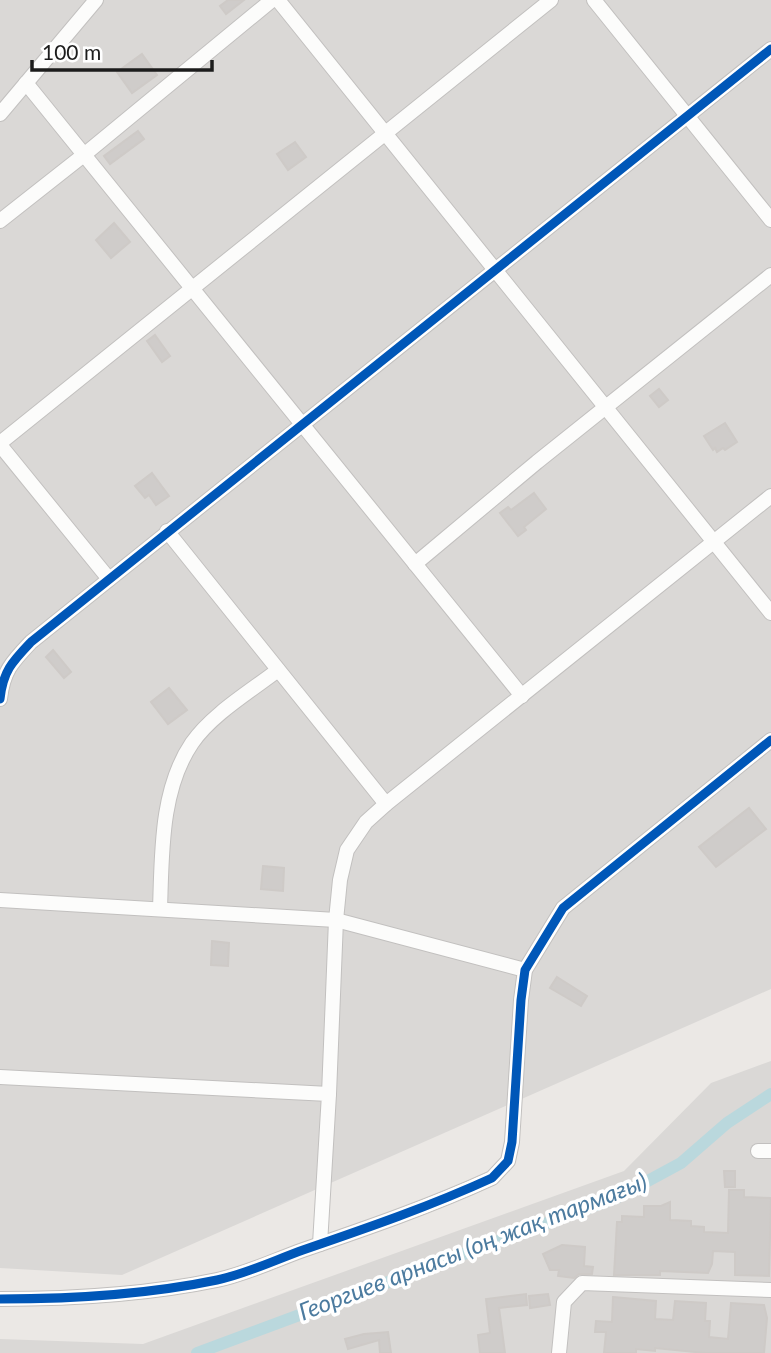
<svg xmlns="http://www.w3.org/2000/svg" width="771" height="1353" font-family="Lato,sans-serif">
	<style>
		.residential { fill: #dad8d6 }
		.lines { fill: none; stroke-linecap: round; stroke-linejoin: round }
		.canal { stroke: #bad8dd; stroke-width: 12 }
		.building { fill: #cfccca; stroke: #cecac7; stroke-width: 2 }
		.minor-casing { stroke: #c2c0bf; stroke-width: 16 }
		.minor { stroke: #fcfcfb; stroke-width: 14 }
		.cycleway-casing { stroke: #fff; stroke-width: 13 }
		.cycleway { stroke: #0057b8; stroke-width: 9 }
		.labels { text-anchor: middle; stroke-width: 7; stroke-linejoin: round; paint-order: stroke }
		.water-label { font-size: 24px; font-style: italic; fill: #4c7b9f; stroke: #fff }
	</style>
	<rect width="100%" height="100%" fill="#ebe8e5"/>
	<g class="residential">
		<polygon points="0,0 771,0 771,989 122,1275 0,1268"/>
		<polygon points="771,1061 771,1353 0,1353 0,1339 143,1344 624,1171 711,1083"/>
	</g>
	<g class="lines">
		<polyline class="canal" points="197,1353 620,1196 681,1163 727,1123 771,1094"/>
	</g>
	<g class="building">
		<polygon points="228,0 244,0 226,14 220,6"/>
		<polygon points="142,54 157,75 132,93 117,72"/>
		<polygon points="138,131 144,139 110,164 104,156"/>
		<polygon points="295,142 306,157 288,170 277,154"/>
		<polygon points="114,223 130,242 111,258 96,240"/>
		<polygon points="155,335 170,356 162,362 147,341"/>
		<polygon points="659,389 668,400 659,407 650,396"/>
		<polygon points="725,423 737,442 725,450 723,448 717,452 715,448 713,450 704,436"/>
		<polygon points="152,473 169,496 156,505 149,495 145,498 135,486"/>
		<polygon points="534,493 546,509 524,527 526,530 518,536 500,513 508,507 511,510"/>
		<polygon points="53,650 71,672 64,678 46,657"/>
		<polygon points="169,688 187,710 168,724 151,702"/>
		<polygon points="749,808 766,829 716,867 699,847"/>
		<polygon points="263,866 284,868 283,891 261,889"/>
		<polygon points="212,941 229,943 228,966 211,965"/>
		<polygon points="557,977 587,996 581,1006 550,988"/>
		<polygon points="724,1171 735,1171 735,1187 725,1187"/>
		<polygon points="729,1190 744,1190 744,1197 771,1198 769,1276 735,1275 735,1252 713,1251 712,1264 708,1273 660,1271 660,1275 614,1275 617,1222 622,1222 622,1216 644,1217 644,1206 661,1206 670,1202 670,1220 691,1221 691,1226 704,1227 704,1232 728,1233"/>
		<polygon points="562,1245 585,1247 584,1266 593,1267 592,1274 579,1274 574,1278 558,1276 559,1270 550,1270 543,1254"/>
		<polygon points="526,1294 527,1305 499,1308 505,1353 480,1353 478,1335 490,1333 486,1299"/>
		<polygon points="548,1294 550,1305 530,1308 529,1296"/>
		<polygon points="613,1297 656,1301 655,1319 673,1320 675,1301 706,1303 705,1321 710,1321 709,1337 728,1339 731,1303 764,1305 767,1318 764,1353 705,1353 655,1348 655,1351 636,1349 636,1353 604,1353 606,1332 595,1332 596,1321 612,1322"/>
		<polygon points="388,1332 391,1353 380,1353 379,1340 348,1349 345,1339 364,1334"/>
	</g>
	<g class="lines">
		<g class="minor-casing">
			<g id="minor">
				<polyline points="278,0 771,613"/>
				<polyline points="594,0 771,220"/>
				<polyline points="26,83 522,696"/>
				<polyline points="0,114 96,0"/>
				<polyline points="0,221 85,154 272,0"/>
				<polyline points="0,443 551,0"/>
				<polyline points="0,445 109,579"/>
				<polyline points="167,531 386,804"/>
				<polyline points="415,564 537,462 771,275"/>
				<path d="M0,699C3,671 12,662 31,642L771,49"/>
				<polyline points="0,900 336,920 525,970"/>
				<path d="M160,909C162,855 160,790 192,743C212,714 251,691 278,670"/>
				<polyline points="0,1077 329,1094 320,1244"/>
				<polyline points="329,1094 336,920 340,880 347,850 366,822 386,804 771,496"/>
				<polyline points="758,1151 771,1151"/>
				<path d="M0,1299C73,1299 145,1295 217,1280C246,1274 275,1260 303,1250C367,1228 431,1206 492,1178L508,1161L512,1142L521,1000L525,970L563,908L771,740"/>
				<polyline points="559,1353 564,1302 582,1283 771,1290"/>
			</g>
		</g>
		<use href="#minor" class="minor"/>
		<g class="cycleway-casing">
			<g id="cycleway">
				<path d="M0,699C3,671 12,662 31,642L771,49"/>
				<path d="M0,1299C73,1299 145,1295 217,1280C246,1274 275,1260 303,1250C367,1228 431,1206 492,1178L508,1161L512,1142L521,1000L525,970L563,908L771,740"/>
			</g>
		</g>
		<use href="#cycleway" class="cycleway"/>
	</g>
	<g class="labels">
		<g class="water-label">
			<text transform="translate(473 1247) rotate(-21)" y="8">Георгиев арнасы (оң жақ тармағы)</text>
		</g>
	</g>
	<path d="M32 60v10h180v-10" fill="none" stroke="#1c1c1c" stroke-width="3.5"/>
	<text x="42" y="60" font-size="21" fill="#1c1c1c" stroke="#ffffff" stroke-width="5" paint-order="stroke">100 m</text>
</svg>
